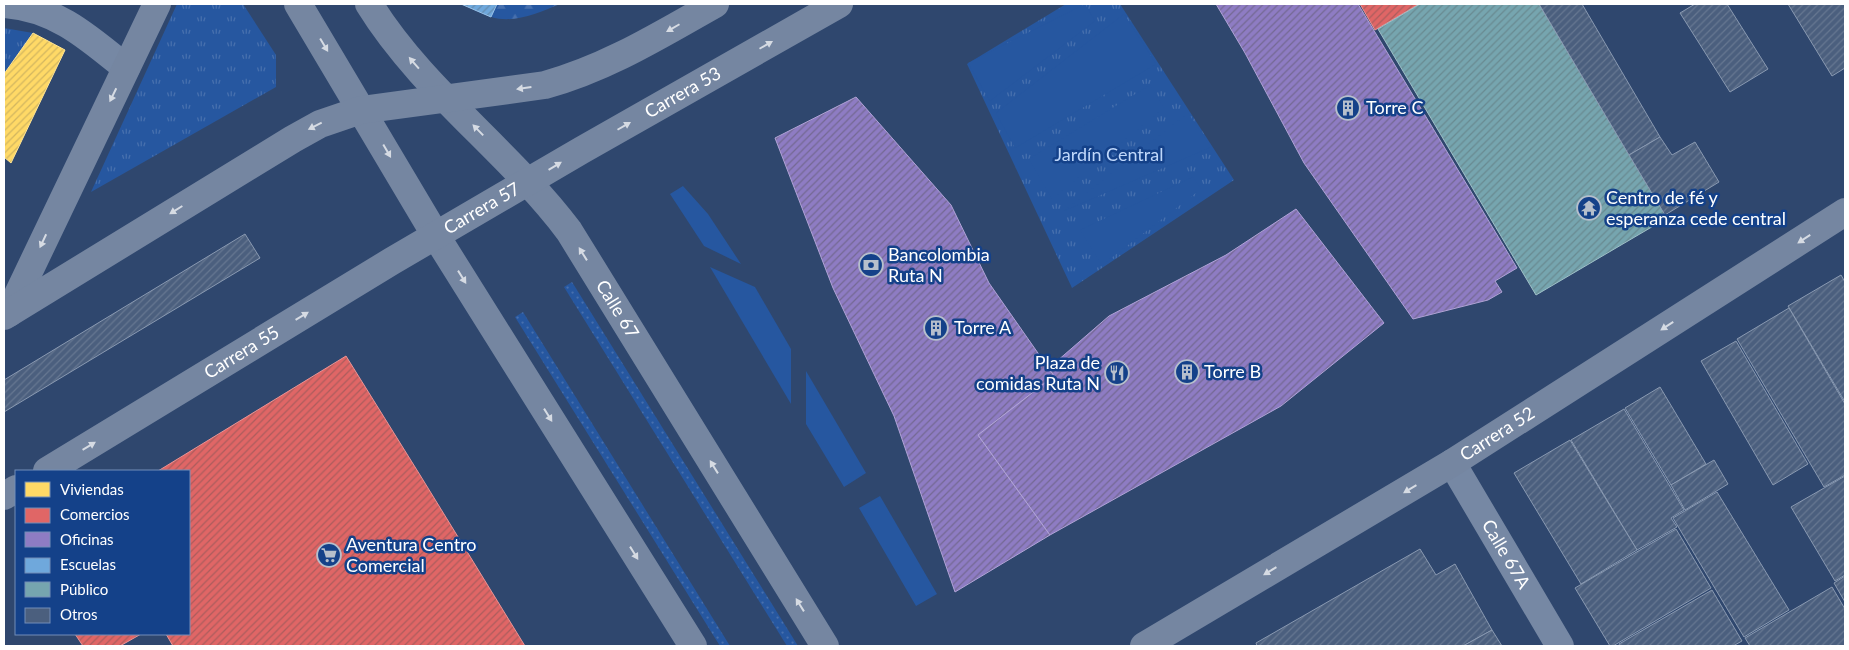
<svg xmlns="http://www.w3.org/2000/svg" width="1849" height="650" font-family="Lato,sans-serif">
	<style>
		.grass { fill: url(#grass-dots) }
		.forest { fill: url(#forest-firs) }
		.park { fill: url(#park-tufts) }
		.garden { fill: #2657a0 }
		.homes { fill: url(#homes-hatch); stroke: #ffe494 }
		.shops { fill: url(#shops-hatch); stroke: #e99494 }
		.offices { fill: url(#offices-hatch); stroke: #b0a3d5 }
		.schools { fill: url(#schools-hatch); stroke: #9ac2e6 }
		.public { fill: url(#public-hatch); stroke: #9fc0c7 }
		.building { fill: url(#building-hatch); stroke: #8999b1 }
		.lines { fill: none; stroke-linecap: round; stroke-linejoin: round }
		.minor { stroke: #7688a4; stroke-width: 28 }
		.major { stroke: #7586a1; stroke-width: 28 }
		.oneway { fill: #d6dbe3 }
		.labels { text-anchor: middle; stroke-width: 5; stroke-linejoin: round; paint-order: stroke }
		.street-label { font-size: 18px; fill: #fff; stroke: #144189 }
		.poi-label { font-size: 18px; fill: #fff; stroke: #144189; text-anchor: start }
		.park-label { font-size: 18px; fill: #c0d8fb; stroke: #144189 }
	</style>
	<defs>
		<pattern id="grass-dots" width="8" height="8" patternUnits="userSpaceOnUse" patternTransform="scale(1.25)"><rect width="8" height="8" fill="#2657a0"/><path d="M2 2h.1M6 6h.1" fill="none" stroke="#4770ae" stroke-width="1.8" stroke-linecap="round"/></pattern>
		<pattern id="forest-firs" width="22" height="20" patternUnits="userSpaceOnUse" patternTransform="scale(1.25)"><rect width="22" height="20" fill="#2657a0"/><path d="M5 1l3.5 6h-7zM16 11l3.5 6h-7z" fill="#4770ae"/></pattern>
		<pattern id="park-tufts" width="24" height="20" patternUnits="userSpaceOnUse" patternTransform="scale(1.25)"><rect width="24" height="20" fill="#2657a0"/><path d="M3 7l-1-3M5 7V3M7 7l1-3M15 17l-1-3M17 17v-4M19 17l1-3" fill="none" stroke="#4770ae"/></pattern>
		<pattern id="homes-hatch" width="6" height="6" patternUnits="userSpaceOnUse" patternTransform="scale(1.25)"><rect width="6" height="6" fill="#ffd966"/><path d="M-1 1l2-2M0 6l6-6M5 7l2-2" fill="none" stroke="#d2b660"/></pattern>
		<pattern id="shops-hatch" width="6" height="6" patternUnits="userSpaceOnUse" patternTransform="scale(1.25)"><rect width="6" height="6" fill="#e06666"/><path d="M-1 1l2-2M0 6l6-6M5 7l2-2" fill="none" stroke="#ac5d5d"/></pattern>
		<pattern id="offices-hatch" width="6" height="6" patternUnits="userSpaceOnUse" patternTransform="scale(1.25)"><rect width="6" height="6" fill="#8e7cc3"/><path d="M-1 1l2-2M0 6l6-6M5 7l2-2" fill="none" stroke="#746993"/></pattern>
		<pattern id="schools-hatch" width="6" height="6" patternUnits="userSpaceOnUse" patternTransform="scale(1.25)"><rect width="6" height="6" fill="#6fa8dc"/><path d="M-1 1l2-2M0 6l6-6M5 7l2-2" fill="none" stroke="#648cb1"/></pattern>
		<pattern id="public-hatch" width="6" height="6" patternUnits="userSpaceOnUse" patternTransform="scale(1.25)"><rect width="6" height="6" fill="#76a5af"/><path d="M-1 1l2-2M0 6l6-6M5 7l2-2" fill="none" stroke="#698a91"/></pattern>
		<pattern id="building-hatch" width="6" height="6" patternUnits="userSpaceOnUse" patternTransform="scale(1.25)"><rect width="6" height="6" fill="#4b5f7e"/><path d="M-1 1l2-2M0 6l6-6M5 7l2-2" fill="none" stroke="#667791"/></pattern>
	</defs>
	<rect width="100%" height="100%" fill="#2f476e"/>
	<g class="grass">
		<polygon points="572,282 798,646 787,646 564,287"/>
		<polygon points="523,312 730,646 720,646 515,317"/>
	</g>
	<path class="forest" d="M461,4H560C538,13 514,24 491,17C481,14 471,8 461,4Z"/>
	<g class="park">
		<polygon points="177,4 243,4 276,55 276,87 91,192"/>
		<polygon points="1066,4 1120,4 1234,180 1072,288 967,64"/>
		<polygon points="4,28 33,33 4,74"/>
	</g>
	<g class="garden">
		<polygon points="1085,4 1095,21 990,101 968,63"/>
		<polygon points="1124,14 1156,64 1015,148 996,113"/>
		<polygon points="1150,85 1164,108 1052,199 1029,159"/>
		<polygon points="1188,113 1211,147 1064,211"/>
		<polygon points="1193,177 1201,189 1102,265 1080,230"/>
		<polygon points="683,186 708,214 741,264 704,246 670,194"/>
		<polygon points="710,267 755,287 791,349 791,404"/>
		<polygon points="806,371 866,473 844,487 806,424"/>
		<polygon points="880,496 937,594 916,606 859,508"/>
	</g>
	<polygon class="homes" points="33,33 65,50 11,163 4,157 4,74"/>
	<g class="shops">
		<polygon points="1360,4 1419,4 1375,30"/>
		<polygon points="346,356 420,475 525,646 173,646 166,634 189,634 189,471 158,471"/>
		<polygon points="75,634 141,634 120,646 83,646"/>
	</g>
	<g class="offices">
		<polygon points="1216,4 1358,4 1517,268 1495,281 1502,292 1488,300 1413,319 1304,163 1245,53"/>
		<polygon points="856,97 951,205 989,283 1054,376 978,435 1050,535 955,592 894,416 833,288 775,138"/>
		<polygon points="1296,209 1384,323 1281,406 1050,535 978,435 1054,376 1049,368 1109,316 1226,255"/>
	</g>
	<polygon class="schools" points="461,4 497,4 491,17"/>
	<polygon class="public" points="1420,4 1539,4 1667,218 1536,295 1378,29"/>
	<g class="building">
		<polygon points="1539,4 1582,4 1660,137 1629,155"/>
		<polygon points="1695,4 1727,4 1768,69 1730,92 1680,13"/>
		<polygon points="1788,4 1845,4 1845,68 1832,76"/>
		<polygon points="1660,137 1672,155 1695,142 1719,182 1665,215 1629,155"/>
		<polygon points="245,234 260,258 4,412 4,380"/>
		<polygon points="1841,275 1845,282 1845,402 1788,306"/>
		<polygon points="1789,308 1845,404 1845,475 1824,487 1737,339"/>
		<polygon points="1736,341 1808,464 1773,485 1701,361"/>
		<polygon points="1660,387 1706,464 1671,485 1625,408"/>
		<polygon points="1624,409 1684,510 1671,518 1677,527 1637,550 1571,440"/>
		<polygon points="1570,440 1637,550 1581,584 1514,473"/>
		<polygon points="1714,460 1728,484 1685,510 1671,485"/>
		<polygon points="1845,476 1845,575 1835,581 1791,507"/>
		<polygon points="1717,492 1789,610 1744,637 1673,518"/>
		<polygon points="1676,529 1711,588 1613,646 1610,646 1575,588"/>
		<polygon points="1420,549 1436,575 1455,564 1492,630 1463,646 1257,646 1256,643"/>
		<polygon points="1845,576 1845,602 1834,583"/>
		<polygon points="1832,587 1845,609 1845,646 1750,646 1745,638"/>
		<polygon points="1712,590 1742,641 1733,646 1620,646 1619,644"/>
		<polygon points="1492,630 1502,646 1463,646"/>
	</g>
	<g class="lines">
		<g class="minor">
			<path d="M5,4C56,8 88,37 126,68"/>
			<path id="s1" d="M1452,463L1560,646"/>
		</g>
		<g class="major">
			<polyline points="298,4 436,236 693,646"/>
			<path id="s2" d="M369,4C422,90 508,150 569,231L825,646"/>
			<polyline points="9,313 157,4"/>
			<path d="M4,316L293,139L320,124L361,110L545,85C607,68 660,35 715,4"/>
			<path id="s3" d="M47,471L392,261L582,150L839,4"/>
			<polyline points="4,496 16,489"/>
			<path id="s4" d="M1144,646L1452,463L1845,212"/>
		</g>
	</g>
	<defs><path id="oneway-solid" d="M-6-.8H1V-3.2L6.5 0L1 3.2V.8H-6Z" transform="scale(1.25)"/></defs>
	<g class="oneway">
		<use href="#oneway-solid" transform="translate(673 28) rotate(150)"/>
		<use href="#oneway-solid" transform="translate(324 45) rotate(59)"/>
		<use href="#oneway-solid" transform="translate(766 45) rotate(-30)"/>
		<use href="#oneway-solid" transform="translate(414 63) rotate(-131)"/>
		<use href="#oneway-solid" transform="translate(524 88) rotate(172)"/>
		<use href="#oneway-solid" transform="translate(113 95) rotate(116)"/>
		<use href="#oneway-solid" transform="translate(315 126) rotate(153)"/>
		<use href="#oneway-solid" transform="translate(624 126) rotate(-30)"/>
		<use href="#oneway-solid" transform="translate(478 130) rotate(-134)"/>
		<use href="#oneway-solid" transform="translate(387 151) rotate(60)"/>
		<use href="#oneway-solid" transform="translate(555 166) rotate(-31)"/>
		<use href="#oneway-solid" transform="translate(176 210) rotate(148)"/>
		<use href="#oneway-solid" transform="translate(1804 239) rotate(147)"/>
		<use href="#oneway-solid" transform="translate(43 241) rotate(115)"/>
		<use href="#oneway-solid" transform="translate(583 254) rotate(-122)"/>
		<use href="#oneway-solid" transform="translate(462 277) rotate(58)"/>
		<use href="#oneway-solid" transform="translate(302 316) rotate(-31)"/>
		<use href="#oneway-solid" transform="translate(1667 326) rotate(147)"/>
		<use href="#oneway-solid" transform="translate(548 415) rotate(58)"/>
		<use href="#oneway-solid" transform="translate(89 446) rotate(-31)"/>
		<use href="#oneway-solid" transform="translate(714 467) rotate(-122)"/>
		<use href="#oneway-solid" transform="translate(1410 489) rotate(149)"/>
		<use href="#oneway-solid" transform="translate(634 553) rotate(58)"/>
		<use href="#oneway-solid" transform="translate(1270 571) rotate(149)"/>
		<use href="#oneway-solid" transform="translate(800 605) rotate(-122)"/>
	</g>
	<defs>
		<g id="building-ring" transform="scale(1.25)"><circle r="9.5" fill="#144189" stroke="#b6bfcc" stroke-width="1.5"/><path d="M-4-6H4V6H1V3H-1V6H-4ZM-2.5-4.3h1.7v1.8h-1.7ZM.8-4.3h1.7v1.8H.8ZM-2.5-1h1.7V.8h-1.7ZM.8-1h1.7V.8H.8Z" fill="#b6bfcc"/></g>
		<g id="temple-ring" transform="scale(1.25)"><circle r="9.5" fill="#144189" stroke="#b6bfcc" stroke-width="1.5"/><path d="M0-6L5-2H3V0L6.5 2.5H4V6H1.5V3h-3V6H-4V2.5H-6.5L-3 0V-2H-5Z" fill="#b6bfcc"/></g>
		<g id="bank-ring" transform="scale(1.25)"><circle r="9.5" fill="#144189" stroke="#b6bfcc" stroke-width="1.5"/><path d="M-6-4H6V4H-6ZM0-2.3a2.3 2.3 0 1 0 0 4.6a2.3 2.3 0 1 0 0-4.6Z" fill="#b6bfcc"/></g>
		<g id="restaurant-ring" transform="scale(1.25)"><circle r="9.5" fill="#144189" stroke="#b6bfcc" stroke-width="1.5"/><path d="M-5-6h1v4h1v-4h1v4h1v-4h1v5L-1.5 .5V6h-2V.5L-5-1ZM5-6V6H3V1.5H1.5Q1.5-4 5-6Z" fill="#b6bfcc"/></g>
		<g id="supermarket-ring" transform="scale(1.25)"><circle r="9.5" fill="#144189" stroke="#b6bfcc" stroke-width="1.5"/><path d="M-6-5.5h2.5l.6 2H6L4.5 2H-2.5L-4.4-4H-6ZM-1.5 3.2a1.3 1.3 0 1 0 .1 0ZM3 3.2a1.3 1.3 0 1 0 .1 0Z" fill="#b6bfcc"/></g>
	</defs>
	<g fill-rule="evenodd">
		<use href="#building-ring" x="1348" y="108"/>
		<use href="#temple-ring" x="1589" y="208"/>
		<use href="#bank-ring" x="871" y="265"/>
		<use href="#building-ring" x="936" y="328"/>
		<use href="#building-ring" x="1187" y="372"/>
		<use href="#restaurant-ring" x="1117" y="373"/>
		<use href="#supermarket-ring" x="329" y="555"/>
	</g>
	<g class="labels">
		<g class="street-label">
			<text dy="6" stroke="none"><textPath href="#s3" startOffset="740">Carrera 53</textPath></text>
			<text dy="6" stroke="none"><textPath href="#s3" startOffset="508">Carrera 57</textPath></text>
			<text dy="6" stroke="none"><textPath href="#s2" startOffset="395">Calle 67</textPath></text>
			<text dy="6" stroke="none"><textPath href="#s3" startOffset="228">Carrera 55</textPath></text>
			<text dy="6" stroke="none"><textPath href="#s4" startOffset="412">Carrera 52</textPath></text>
			<text dy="6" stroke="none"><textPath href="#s1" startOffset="106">Calle 67A</textPath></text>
		</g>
		<g class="poi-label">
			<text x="1366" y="114">Torre C</text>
			<text x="1606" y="204">Centro de fé y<tspan x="1606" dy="21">esperanza cede central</tspan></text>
			<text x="888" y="261">Bancolombia<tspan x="888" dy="21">Ruta N</tspan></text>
			<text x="954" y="334">Torre A</text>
			<text x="1100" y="369" text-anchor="end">Plaza de<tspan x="1100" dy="21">comidas Ruta N</tspan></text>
			<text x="1204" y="378">Torre B</text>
			<text x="346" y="551">Aventura Centro<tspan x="346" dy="21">Comercial</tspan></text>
		</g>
		<g class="park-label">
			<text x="1109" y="161">Jardín Central</text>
		</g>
	</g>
	<rect width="1849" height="650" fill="none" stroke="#ffffff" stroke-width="10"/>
	<rect x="15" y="470" width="175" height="165" fill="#144189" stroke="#728db8"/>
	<rect x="25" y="482" width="25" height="15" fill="#ffd966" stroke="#728db8"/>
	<text x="60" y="495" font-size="15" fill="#ffffff">Viviendas</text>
	<rect x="25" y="508" width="25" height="15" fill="#e06666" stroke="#728db8"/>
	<text x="60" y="520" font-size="15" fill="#ffffff">Comercios</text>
	<rect x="25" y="532" width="25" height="15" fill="#8e7cc3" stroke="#728db8"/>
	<text x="60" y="545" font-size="15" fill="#ffffff">Oficinas</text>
	<rect x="25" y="558" width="25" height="15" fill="#6fa8dc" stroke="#728db8"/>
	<text x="60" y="570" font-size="15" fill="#ffffff">Escuelas</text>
	<rect x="25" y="582" width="25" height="15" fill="#76a5af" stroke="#728db8"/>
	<text x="60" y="595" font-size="15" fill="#ffffff">Público</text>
	<rect x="25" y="608" width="25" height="15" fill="#4b5f7e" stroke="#728db8"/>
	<text x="60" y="620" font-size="15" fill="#ffffff">Otros</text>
</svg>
